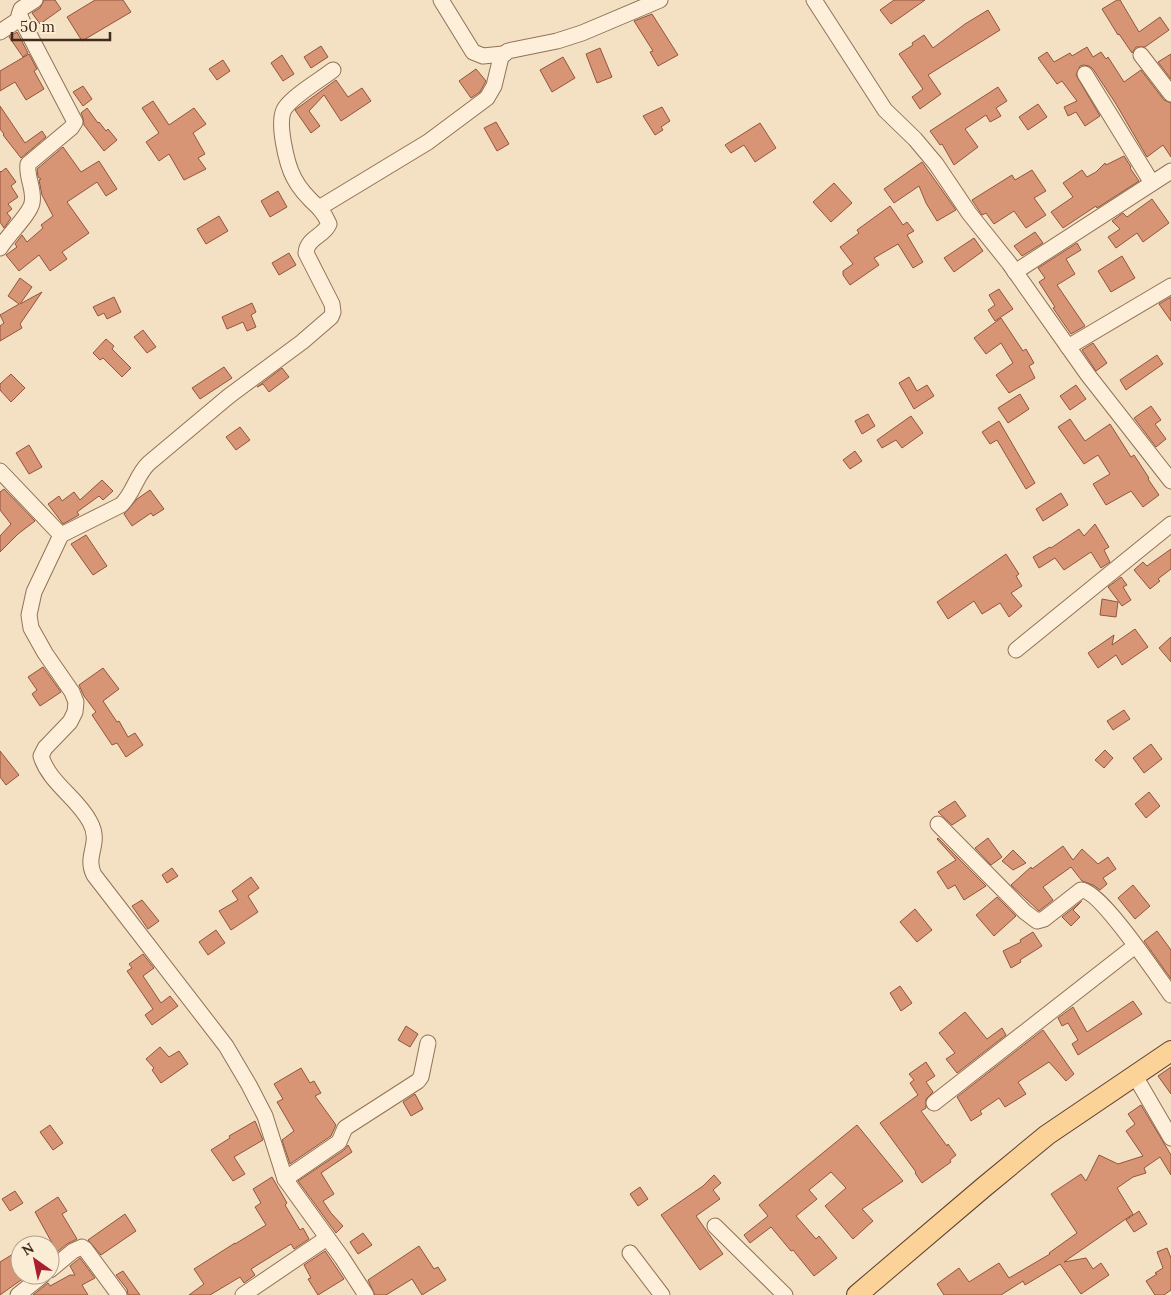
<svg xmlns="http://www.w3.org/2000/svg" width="1171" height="1295" font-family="Lora,serif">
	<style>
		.building { fill: #d79575; stroke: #94553a }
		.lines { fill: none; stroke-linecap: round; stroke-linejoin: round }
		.minor-casing { stroke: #927157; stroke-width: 17 }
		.major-casing { stroke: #5f3f2c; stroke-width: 22 }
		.minor { stroke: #fdefd9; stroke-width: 15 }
		.major { stroke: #fbd398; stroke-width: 20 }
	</style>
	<rect width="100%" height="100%" fill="#f4e1c4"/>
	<g class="building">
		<polygon points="44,0 55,0 61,9 40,24 32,13 40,8"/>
		<polygon points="95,0 123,0 131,12 82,41 67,17"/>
		<polygon points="894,0 925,0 891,24 880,10"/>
		<polygon points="1117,0 1120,0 1139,32 1160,17 1169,30 1145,47 1136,47 1132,53 1119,34 1118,35 1102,9"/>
		<polygon points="988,10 1000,30 928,75 941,94 920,109 912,97 923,89 899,54 913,45 912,43 924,35 933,48 965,24"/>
		<polygon points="652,14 678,55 658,66 650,52 653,51 634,21"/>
		<polygon points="17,32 28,53 23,57 9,37"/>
		<polygon points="321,46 328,57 311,68 304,57"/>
		<polygon points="1087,47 1093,57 1101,52 1106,59 1108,57 1124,82 1141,70 1164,100 1171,103 1171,157 1163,145 1147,157 1116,104 1093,69 1089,66 1084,65 1080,66 1076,75 1100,116 1085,126 1076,112 1068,116 1064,107 1077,101 1062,81 1057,84 1038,58 1047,52 1054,62 1070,53 1072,56"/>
		<polygon points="600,48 612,77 597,83 586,54"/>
		<polygon points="29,54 37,69 34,71 44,89 26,100 15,82 0,91 0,71"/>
		<polygon points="1171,54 1171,79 1158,62"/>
		<polygon points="282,55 294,74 283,81 271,63"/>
		<polygon points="563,57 575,78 552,92 540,70"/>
		<polygon points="223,60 230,71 217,80 209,69"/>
		<polygon points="476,69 486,81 480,92 471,98 459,81"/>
		<polygon points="336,80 348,97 362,88 371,101 341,121 324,95 309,111 320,126 311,133 295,110"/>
		<polygon points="83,86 92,99 83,106 73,92"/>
		<polygon points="998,87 1007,101 996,108 1001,116 990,122 986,115 965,129 978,147 954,165 942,144 940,145 930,131"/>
		<polygon points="153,101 169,125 194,108 206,124 193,133 205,154 198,158 206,169 184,180 169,154 159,161 146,142 159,133 142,108"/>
		<polygon points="1038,104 1047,117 1028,130 1019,117"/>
		<polygon points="0,106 25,143 42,131 46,137 21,158 3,135 4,134 0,129"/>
		<polygon points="662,107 670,121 661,127 663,130 655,135 643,116"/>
		<polygon points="87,108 98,123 99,122 106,131 108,129 117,140 104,151 84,125 83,118 81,113"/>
		<polygon points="496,122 509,144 497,151 484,128"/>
		<polygon points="760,123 776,148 755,162 744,145 731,153 725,145"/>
		<polygon points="63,147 81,172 99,161 117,189 106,196 97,182 67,202 89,233 62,252 67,259 50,271 39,255 19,271 6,255 17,247 15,244 22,235 27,242 43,228 41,225 53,216 42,195 39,180 41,179 38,177 37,169"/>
		<polygon points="1124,156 1131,167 1130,168 1139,181 1097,208 1096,206 1063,228 1051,212 1073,197 1063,183 1082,170 1087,177 1096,172 1105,163 1106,165"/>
		<polygon points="922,162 956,210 937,221 926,203 919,186 894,203 884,189"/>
		<polygon points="6,168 16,182 11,186 18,197 8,204 12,209 7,213 11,218 4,228 0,222 0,171 1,172"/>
		<polygon points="1032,170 1046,191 1034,198 1046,215 1026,228 1014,211 994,224 986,213 982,215 972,200 1012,175 1015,180"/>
		<polygon points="834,183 852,203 831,222 813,202"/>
		<polygon points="278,191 287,207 270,217 261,201"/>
		<polygon points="1152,199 1169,223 1143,242 1137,233 1116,248 1108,237 1120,229 1112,221 1123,213 1127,217"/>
		<polygon points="890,206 903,225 907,222 914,231 907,235 923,262 913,268 898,244 874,258 879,265 850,285 843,275 843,271 853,264 840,247 859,233 857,230"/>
		<polygon points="219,216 228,231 206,244 197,229"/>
		<polygon points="1035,232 1043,243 1022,256 1014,246"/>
		<polygon points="974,238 983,251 954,272 944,258"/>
		<polygon points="1077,243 1081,250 1066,259 1075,274 1057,285 1085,326 1071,334 1053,308 1055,307 1039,282 1045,278 1038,268"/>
		<polygon points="289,253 296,265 279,275 272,263"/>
		<polygon points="1122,256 1135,278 1111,292 1098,271"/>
		<polygon points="20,278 32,287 20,304 42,292 20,324 22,328 0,341 0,326 4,323 0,315 19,304 8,296"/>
		<polygon points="999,289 1013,309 995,321 988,310 995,305 989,295"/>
		<polygon points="114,297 121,312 107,319 104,313 98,316 93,307"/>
		<polygon points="1171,297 1171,321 1159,304"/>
		<polygon points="252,303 256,312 251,315 256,327 247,331 243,322 227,329 222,317"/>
		<polygon points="1001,318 1023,351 1026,349 1034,363 1029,366 1035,378 1009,393 996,375 1013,363 1001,343 986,354 974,338"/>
		<polygon points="143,330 156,347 147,353 134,337"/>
		<polygon points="106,339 114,346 112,349 131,368 122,377 103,358 100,360 93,353"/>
		<polygon points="1093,343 1107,363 1096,371 1082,350"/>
		<polygon points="1157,355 1163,364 1126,390 1120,380"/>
		<polygon points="224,367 232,378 200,399 192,388"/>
		<polygon points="282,368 289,377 269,392 263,384 257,387"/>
		<polygon points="11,374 25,388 11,402 0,390 0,384"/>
		<polygon points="909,377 917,391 927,385 934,396 914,409 899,383"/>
		<polygon points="1076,385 1086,399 1070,410 1060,396"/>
		<polygon points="1020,394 1029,409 1008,423 998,408"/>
		<polygon points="1151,406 1161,420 1155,424 1166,439 1156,447 1134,418"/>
		<polygon points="868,414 875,426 862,434 855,421"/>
		<polygon points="911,416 923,433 902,448 896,440 882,448 877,440"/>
		<polygon points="1070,419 1085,441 1110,424 1131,457 1134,455 1149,478 1148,479 1159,495 1143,507 1131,491 1106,505 1093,484 1110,474 1098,455 1084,464 1058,427"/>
		<polygon points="999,421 1035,483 1026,489 997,440 990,444 982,432"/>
		<polygon points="240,427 250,440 236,450 226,437"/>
		<polygon points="29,445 42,467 29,474 16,453"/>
		<polygon points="855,451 862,461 850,469 843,460"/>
		<polygon points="102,480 113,491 103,500 99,496 77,512 79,515 63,524 48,504 59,496 62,501 74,492 80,500"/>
		<polygon points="4,489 35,521 18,534 0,552 0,536 11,524 0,510 0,492"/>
		<polygon points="150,490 164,509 153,516 151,513 132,526 124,514 137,499"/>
		<polygon points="1061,493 1068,505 1043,521 1036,509"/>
		<polygon points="1095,524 1109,547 1104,550 1110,562 1101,568 1091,552 1064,570 1055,558 1039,568 1033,557 1050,547 1051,548 1079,529 1084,536"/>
		<polygon points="86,535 107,566 93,575 71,544"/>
		<polygon points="1171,549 1171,569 1158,579 1160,581 1150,589 1134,570 1143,562 1147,566"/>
		<polygon points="1006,554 1019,574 1016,576 1022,586 1011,593 1022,606 1009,617 1000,603 982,614 974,601 948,619 937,602"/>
		<polygon points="1121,577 1127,585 1123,587 1131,600 1122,606 1108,587"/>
		<polygon points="1102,599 1118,602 1116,617 1100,615"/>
		<polygon points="1135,629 1148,647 1122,665 1116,655 1098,668 1088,653 1114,635 1112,645"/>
		<polygon points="1171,637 1171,662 1159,648"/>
		<polygon points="43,667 61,692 40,706 32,694 37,690 28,677"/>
		<polygon points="103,668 119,689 103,701 117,722 119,721 128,737 135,733 143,745 126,757 117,743 112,745 92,715 96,712 84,696 79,685"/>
		<polygon points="1124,710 1130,719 1113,730 1107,721"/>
		<polygon points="1151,744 1162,759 1144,773 1133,758"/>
		<polygon points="1105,750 1113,758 1104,768 1095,760"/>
		<polygon points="0,751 19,775 6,785 0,777"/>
		<polygon points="1149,792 1160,806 1146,818 1135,804"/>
		<polygon points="955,801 966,816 952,825 938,812"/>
		<polygon points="938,838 986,886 964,900 955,885 948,889 937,872 956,860 937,839"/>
		<polygon points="988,838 1002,857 991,865 975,848"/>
		<polygon points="1063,846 1073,860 1082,849 1098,864 1108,857 1116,869 1103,878 1107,884 1100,890 1093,885 1082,881 1071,867 1043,887 1053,900 1039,911 1011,885 1031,867 1032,869"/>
		<polygon points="1013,850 1026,863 1013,870 1002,861"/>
		<polygon points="172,868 178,876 167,883 162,875"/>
		<polygon points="251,877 259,888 248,896 258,912 231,930 219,911 238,900 232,891"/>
		<polygon points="1133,885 1150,906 1135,919 1118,898"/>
		<polygon points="997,897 1016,916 994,936 976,915"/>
		<polygon points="142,900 159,921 148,929 132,906"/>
		<polygon points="1082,901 1073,910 1080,917 1071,926 1062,917"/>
		<polygon points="915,909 932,930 917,942 900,922"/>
		<polygon points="216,930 225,943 208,955 199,942"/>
		<polygon points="1157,931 1171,950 1171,979 1144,941"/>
		<polygon points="1033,932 1042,946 1020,960 1021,962 1011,968 1003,951 1021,942 1020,940"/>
		<polygon points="143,954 154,968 143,976 161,1003 170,996 178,1006 152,1025 145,1015 153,1009 127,971 132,968 129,964"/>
		<polygon points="900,986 912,1003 901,1011 890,993"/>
		<polygon points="1133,1001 1142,1014 1078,1055 1072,1044 1078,1040 1068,1023 1062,1026 1058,1018 1073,1007 1087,1032"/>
		<polygon points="965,1012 987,1039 1002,1028 1006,1035 957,1073 946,1059 955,1053 939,1033"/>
		<polygon points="406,1026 418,1034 410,1047 398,1040"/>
		<polygon points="1043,1030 1074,1074 1066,1081 1049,1062 1018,1082 1026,1094 1005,1107 999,1098 980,1111 982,1114 971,1121 957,1097"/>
		<polygon points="160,1047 169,1057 179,1051 188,1064 161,1083 152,1070 154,1068 146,1059"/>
		<polygon points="926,1062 935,1076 926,1082 933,1092 926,1099 926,1108 921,1111 947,1146 948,1144 956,1155 950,1160 951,1162 922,1183 915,1173 916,1172 880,1123 918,1095 910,1083 914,1080 909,1074"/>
		<polygon points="1171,1067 1171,1094 1158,1076"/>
		<polygon points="301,1068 310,1083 314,1081 321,1093 315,1096 336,1125 331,1136 290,1164 282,1140 294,1131 277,1102 283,1099 274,1084"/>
		<polygon points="415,1094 423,1109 411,1116 403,1102"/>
		<polygon points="1141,1105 1171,1155 1171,1175 1160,1157 1144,1168 1146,1173 1133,1177 1117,1188 1133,1214 1064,1262 1086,1258 1093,1269 1101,1263 1109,1275 1081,1294 1060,1264 1025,1285 1023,1281 1001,1295 944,1295 937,1284 959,1268 969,1282 999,1263 1009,1278 1050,1254 1049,1253 1077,1233 1051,1194 1081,1174 1086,1181 1099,1155 1118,1164 1143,1156 1126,1131 1135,1124 1128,1114"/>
		<polygon points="255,1121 263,1140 234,1157 245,1174 233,1181 211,1150 230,1138 229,1136"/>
		<polygon points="50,1125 63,1143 53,1150 40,1132"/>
		<polygon points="857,1125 903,1181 862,1209 873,1221 853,1239 825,1206 846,1188 831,1172 809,1190 817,1199 796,1216 816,1239 819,1236 837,1258 814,1276 793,1250 791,1251 771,1227 750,1243 744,1235 768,1216 759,1205"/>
		<polygon points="348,1145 352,1152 321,1173 334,1194 323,1201 331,1213 343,1226 336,1233 298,1181 344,1150"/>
		<polygon points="714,1175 721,1183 713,1190 720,1199 696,1216 723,1254 700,1270 661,1215 703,1186"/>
		<polygon points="272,1177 287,1203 285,1205 300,1230 303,1228 309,1239 294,1249 291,1244 251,1269 255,1275 244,1283 240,1277 210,1295 189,1295 204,1284 194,1269 235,1243 235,1244 266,1225 255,1207 261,1203 253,1189"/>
		<polygon points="640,1187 648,1199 638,1206 630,1194"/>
		<polygon points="15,1191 23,1203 10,1211 2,1199"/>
		<polygon points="58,1197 67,1211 62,1214 77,1239 67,1244 57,1252 35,1212"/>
		<polygon points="1139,1211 1147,1224 1134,1232 1126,1220"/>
		<polygon points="125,1214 136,1231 101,1255 88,1240"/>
		<polygon points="363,1233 372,1245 358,1254 350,1242"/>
		<polygon points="419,1246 434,1269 438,1267 446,1280 422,1295 412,1279 386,1295 375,1295 368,1280"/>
		<polygon points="1167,1248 1171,1258 1171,1290 1164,1295 1155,1295 1146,1281 1157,1274 1155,1273 1163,1268 1157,1252"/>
		<polygon points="325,1251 344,1279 318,1295 308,1279 311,1278 304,1265"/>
		<polygon points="13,1254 16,1260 20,1257 20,1275 28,1275 0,1295 0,1262"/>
		<polygon points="80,1258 95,1278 82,1285 88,1295 33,1295 48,1283 50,1286 70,1275 75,1275 70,1266"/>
		<polygon points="123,1271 140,1295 128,1295 127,1289 116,1275"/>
	</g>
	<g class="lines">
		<g class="minor-casing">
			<g id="minor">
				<polyline points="441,0 473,52 483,56 503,54"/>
				<polyline points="814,0 885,110 915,139 936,164 969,213 1009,263 1088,375 1171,481"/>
				<polyline points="0,32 21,18"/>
				<polyline points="1141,55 1171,94"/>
				<polyline points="1085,74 1152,183"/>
				<path d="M319,208C309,199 300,190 294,178C287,165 276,121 285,108C294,95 320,80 333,70"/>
				<path d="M0,248C7,236 30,214 32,203C35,190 26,177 28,164L71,128L75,122L19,15L21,9L35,0"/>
				<polyline points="1015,272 1171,171"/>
				<polyline points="1068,347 1171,286"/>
				<polyline points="0,471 61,535"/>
				<polyline points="1016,650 1171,524"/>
				<path d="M938,824L1025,912L1037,921L1044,919L1081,890C1100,890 1158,977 1171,995"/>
				<polyline points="1135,1076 1171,1138"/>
				<polyline points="934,1103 1135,946"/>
				<polyline points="285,1179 339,1142 345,1128 418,1081 421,1077 428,1043"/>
				<polyline points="715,1226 785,1295"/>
				<polyline points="630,1253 662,1295"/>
				<polyline points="50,1270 73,1251 82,1247 85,1249 119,1295"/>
				<polyline points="18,1295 43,1275"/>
				<polyline points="243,1295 327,1238"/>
				<path d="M366,1295L342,1258L285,1179L265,1116L249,1085L226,1046L94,875C84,855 102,844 90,822C78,798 49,783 41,756L45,748L70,722L75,712L76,702L72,692L45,653L31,628L29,615L34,592L61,535L121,505C134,493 136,475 149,463L229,396L302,342L331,317L333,312L332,304L306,253C307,238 324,236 329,224L325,216L319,208L428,142L487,98L494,86L501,57L508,51L557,41L582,33L660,0"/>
			</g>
		</g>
		<g class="major-casing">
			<polyline id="major" points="857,1295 984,1187 1047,1135 1171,1051"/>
		</g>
		<use href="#minor" class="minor"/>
		<use href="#major" class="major"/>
	</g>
	<g transform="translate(35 1260) rotate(327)"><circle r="24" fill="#faecd5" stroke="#b09f8b"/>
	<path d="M0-4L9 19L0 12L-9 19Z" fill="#a91f2d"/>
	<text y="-8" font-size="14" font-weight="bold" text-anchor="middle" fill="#402b1d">N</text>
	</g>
	<path d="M12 32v8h98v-8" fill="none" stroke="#402b1d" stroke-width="2.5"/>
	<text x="20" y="32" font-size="15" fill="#402b1d" stroke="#faecd5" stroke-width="4" paint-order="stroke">50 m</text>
</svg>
